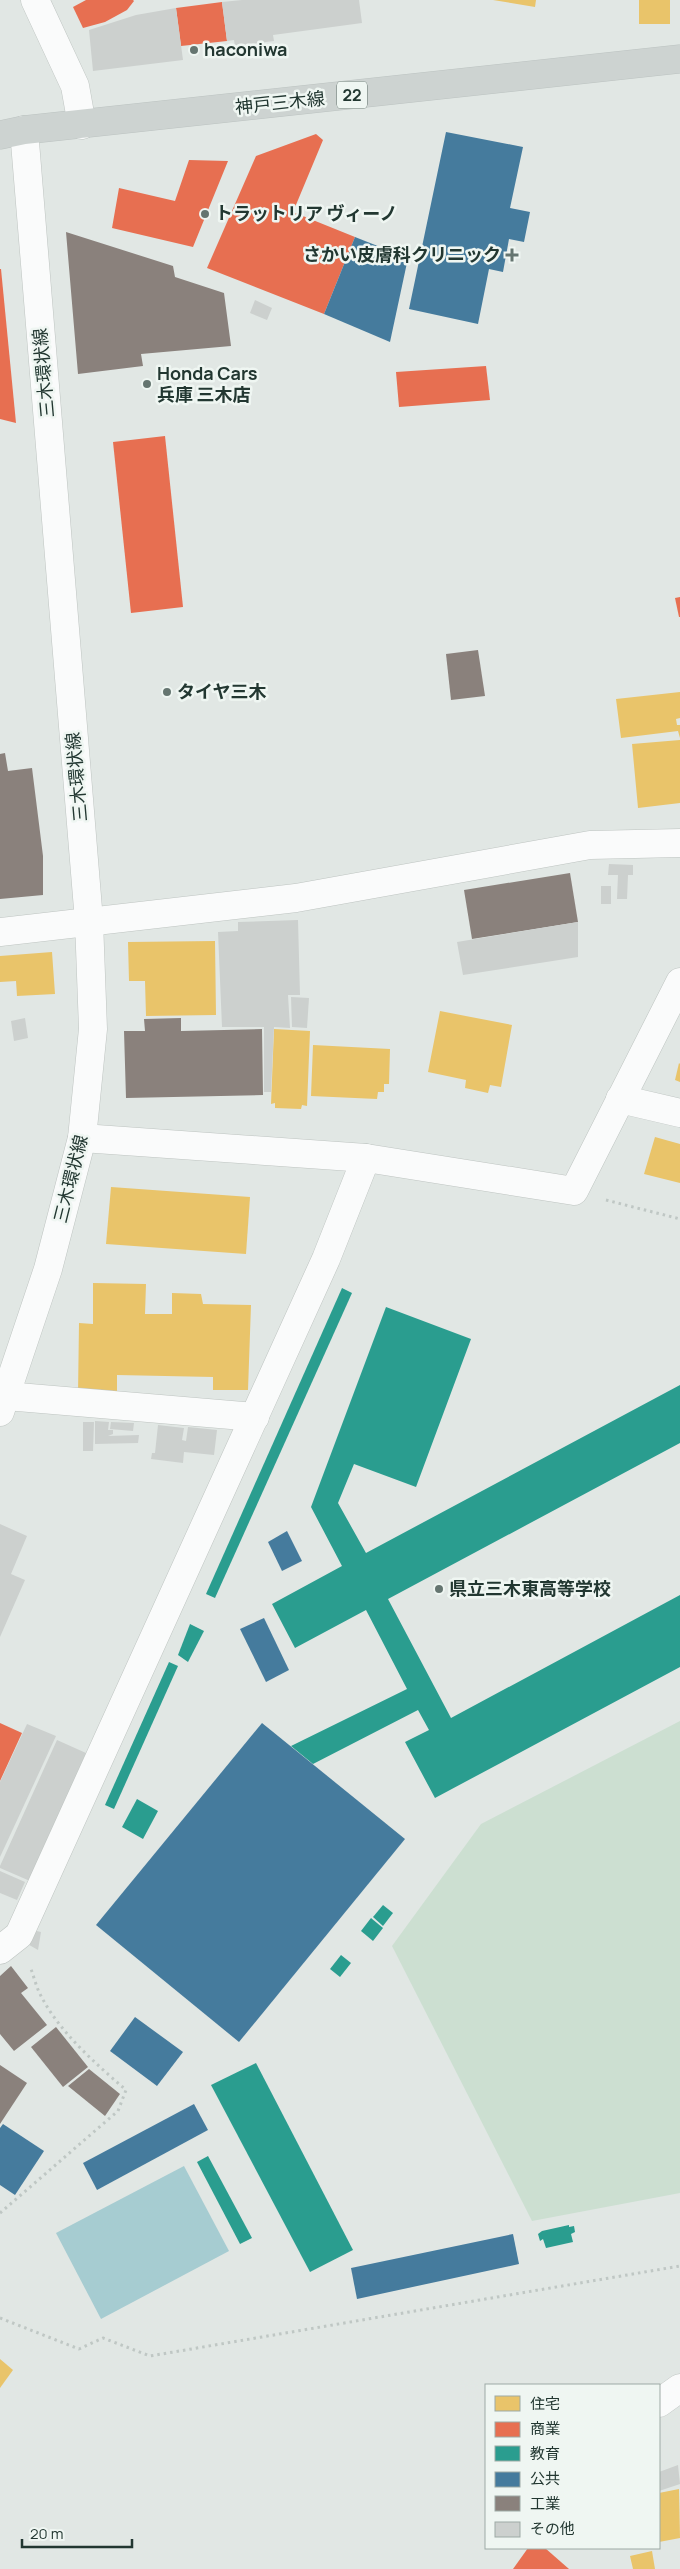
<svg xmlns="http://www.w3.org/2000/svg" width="680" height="2569" font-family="Manrope,'Noto Sans JP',sans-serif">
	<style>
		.green { fill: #ccdfd1 }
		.water { fill: #a6ccd1 }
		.homes { fill: #e9c46a }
		.shops { fill: #e76f51 }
		.schools { fill: #2a9d8f }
		.public { fill: #457b9d }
		.industry { fill: #8a817c }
		.building { fill: #ccd0ce }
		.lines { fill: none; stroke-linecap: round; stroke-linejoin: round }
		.minor-casing { stroke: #bec4c1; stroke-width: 29 }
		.secondary-casing { stroke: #bec4c1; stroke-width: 29 }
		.primary-casing { stroke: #bcc3c1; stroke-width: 29 }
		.path { stroke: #bfc7c4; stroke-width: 3; stroke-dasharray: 2.5 4; stroke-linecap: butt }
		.minor { stroke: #fafbfb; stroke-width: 28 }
		.secondary { stroke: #fafbfb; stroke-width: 28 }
		.primary { stroke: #cdd3d1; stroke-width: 28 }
		.poi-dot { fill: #657570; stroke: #eff6f2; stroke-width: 2 }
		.labels { text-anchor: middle; stroke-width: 5; stroke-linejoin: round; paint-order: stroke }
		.shield { fill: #eff6f2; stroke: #60706b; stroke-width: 1 }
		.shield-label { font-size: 16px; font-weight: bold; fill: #223731 }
		.poi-label { font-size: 18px; font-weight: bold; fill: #223731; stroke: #eff6f2; text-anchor: start }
		.street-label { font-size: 18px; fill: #223731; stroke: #eff6f2 }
	</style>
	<rect width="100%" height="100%" fill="#e1e7e4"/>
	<polygon class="green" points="680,1721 680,2193 532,2221 392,1946 481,1824"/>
	<polygon class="water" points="184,2166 229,2251 101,2319 56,2233"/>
	<g class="homes">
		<polygon points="493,0 536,0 535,7"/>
		<rect x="639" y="0" width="31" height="24"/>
		<polygon points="680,692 680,718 676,719 677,725 680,725 680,738 678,731 621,738 616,699"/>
		<polygon points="680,740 680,803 638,808 632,744"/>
		<polygon points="215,941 216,1015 146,1016 145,981 129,981 128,942"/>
		<polygon points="52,952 55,994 17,996 16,981 0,982 0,956"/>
		<polygon points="440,1011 512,1025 501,1087 490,1085 488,1093 465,1088 466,1080 428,1072"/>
		<polygon points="274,1029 310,1031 307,1106 302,1105 301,1109 275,1108 275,1103 271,1104"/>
		<polygon points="313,1045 390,1049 389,1084 384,1084 384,1092 378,1092 377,1099 311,1096"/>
		<polygon points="679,1063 680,1064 680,1082 675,1080"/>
		<polygon points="655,1137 680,1144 680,1183 644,1174"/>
		<polygon points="111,1187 250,1197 246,1254 106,1244"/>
		<polygon points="93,1283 146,1284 145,1314 172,1314 172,1293 201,1294 203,1304 251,1305 248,1390 213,1390 213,1377 117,1375 117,1395 78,1394 79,1323 93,1324"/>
		<polygon points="0,2359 13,2370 0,2388"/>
		<polygon points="679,2489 680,2538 659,2542 659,2493"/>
		<polygon points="652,2551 655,2569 633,2569 630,2556"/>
	</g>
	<g class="shops">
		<polygon points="86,0 133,0 134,1 127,10 105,22 83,28 73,7"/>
		<polygon points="222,2 227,41 181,46 176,8"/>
		<polygon points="316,134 323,140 293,212 355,237 324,314 207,268 256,156"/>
		<polygon points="189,160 228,161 193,247 112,228 119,188 175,201"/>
		<polygon points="0,269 1,269 16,423 0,419"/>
		<polygon points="486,366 490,400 399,407 396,372"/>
		<polygon points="165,436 183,607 131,613 113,442"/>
		<polygon points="680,597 680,617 679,617 675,598"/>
		<polygon points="0,1723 22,1733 0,1781"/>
		<polygon points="528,2548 545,2548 569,2569 513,2569"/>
	</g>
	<g class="schools">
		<polygon points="342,1288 352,1293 215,1598 206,1594"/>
		<polygon points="386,1307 471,1339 416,1487 354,1464 338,1503 366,1553 680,1385 680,1443 388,1599 451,1718 680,1595 680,1667 435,1798 405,1742 429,1730 418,1710 313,1764 291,1746 407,1689 366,1610 295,1648 272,1604 342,1566 311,1507"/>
		<polygon points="190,1624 204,1631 188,1662 178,1655"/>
		<polygon points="169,1662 178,1666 114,1809 105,1805"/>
		<polygon points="137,1799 158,1811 143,1839 122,1827"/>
		<polygon points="383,1905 393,1913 383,1926 373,1917"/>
		<polygon points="371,1918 383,1928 373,1941 361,1931"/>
		<polygon points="341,1955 351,1963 340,1977 330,1969"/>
		<polygon points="256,2063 353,2250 310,2272 211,2085"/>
		<polygon points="208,2156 252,2238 240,2244 197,2162"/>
		<polygon points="569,2225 569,2227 574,2226 575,2232 571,2234 573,2242 546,2248 543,2239 540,2241 538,2234 542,2231"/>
	</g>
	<g class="public">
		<polygon points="446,132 523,147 510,208 530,212 524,242 509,239 503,272 489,269 478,324 409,309"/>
		<polygon points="355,237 408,258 390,342 324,314"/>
		<polygon points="287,1531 302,1561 282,1571 268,1542"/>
		<polygon points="264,1618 289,1670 266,1682 240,1629"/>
		<polygon points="262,1723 405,1839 239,2042 96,1925"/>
		<polygon points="135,2017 183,2052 157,2086 110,2051"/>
		<polygon points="194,2104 208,2130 97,2190 83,2163"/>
		<polygon points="3,2124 44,2151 15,2195 0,2185 0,2128"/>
		<polygon points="513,2234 519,2264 357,2299 351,2268"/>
	</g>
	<g class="industry">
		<polygon points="66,232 173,266 175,277 224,293 231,346 141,354 143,366 78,374"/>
		<polygon points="478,650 485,696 451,700 446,654"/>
		<polygon points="5,753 8,771 32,768 43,856 43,895 0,899 0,754"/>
		<polygon points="570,873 578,922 472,939 464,890"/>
		<polygon points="181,1018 181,1031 262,1029 263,1095 126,1098 124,1031 145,1031 144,1019"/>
		<polygon points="11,1966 28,1988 21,1993 47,2025 14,2051 0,2034 0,1976"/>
		<polygon points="56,2027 88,2067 63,2087 31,2047"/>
		<polygon points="0,2065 27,2083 0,2124"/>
		<polygon points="89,2069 120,2094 105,2116 68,2086"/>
	</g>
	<g class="building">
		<polygon points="242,0 359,0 362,23 273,35 274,41 235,46 234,40 227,41 222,2"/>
		<polygon points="176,8 183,60 93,71 89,30 136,15"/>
		<polygon points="255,300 272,308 267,320 250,313"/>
		<polygon points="609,864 633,865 633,875 628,875 627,899 617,899 618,875 608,875"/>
		<rect x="601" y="886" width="10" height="18"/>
		<polygon points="298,920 300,995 288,995 290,1028 274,1027 271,1092 264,1092 264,1027 222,1027 218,932 238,931 238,922"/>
		<polygon points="578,922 578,957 463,975 457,942"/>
		<polygon points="291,997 309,998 307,1028 292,1027"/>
		<polygon points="25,1018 28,1038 14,1041 11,1021"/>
		<polygon points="95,1421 109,1422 108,1430 113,1430 113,1434 108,1436 139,1435 138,1443 95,1444"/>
		<polygon points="83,1422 94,1422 93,1451 83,1451"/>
		<polygon points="111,1422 134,1423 133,1431 110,1429"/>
		<polygon points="158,1425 184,1428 182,1440 186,1441 188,1427 217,1430 214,1455 184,1452 183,1463 151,1459 152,1453 155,1453"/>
		<polygon points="0,1524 27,1536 11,1574 25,1580 0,1637"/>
		<polygon points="27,1724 56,1736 0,1857 0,1782"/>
		<polygon points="57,1740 86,1753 78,1771 80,1772 30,1881 0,1868 0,1866"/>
		<polygon points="0,1871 25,1882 17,1900 0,1893"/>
		<polygon points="32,1930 41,1932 38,1950 24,1942"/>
		<polygon points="678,2465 680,2484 659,2491 659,2472"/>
	</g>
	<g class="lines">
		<g class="minor-casing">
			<g id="minor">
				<polyline points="35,0 75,86 82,125"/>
				<polyline points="0,932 296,898 590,845 680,843"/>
				<polyline points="620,1099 680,1113"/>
				<polyline points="82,1138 366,1158 574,1191 680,982"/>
				<polyline points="6,1396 255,1417"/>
				<polyline points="0,1950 19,1935 326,1259 366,1158"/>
				<polyline points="659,2403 680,2388"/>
			</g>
		</g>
		<g class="secondary-casing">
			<polyline id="secondary" points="0,1412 48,1269 82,1138 93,1029 89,921 24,130"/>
		</g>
		<g class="primary-casing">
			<polyline id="primary" points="0,135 24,130 680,59"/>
		</g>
		<g class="path">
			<polyline points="606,1200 680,1219"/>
			<path d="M0,2213L118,2111L126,2090C95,2063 59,2032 40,1994C36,1986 34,1977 31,1969"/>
			<polyline points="0,2318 79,2349 103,2338 150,2356 680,2266"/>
		</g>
		<use href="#minor" class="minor"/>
		<use href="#secondary" class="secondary"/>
		<use href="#primary" class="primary"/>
	</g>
	<g class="poi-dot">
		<circle cx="194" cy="50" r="5"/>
		<circle cx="205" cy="214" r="5"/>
		<path d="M509.5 247.5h5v5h5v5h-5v5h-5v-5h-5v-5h5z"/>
		<circle cx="147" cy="384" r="5"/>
		<circle cx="167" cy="692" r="5"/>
		<circle cx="439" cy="1589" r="5"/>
	</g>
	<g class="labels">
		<rect class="shield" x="337" y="81.5" width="30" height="27" rx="4"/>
		<g class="shield-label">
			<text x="352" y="101">22</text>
		</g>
		<g class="poi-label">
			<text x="204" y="56">haconiwa</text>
			<text x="215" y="220">トラットリア ヴィーノ</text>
			<text x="501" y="261" text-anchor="end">さかい皮膚科クリニック</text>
			<text x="157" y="380">Honda Cars<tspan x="157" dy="21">兵庫 三木店</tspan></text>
			<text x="177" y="698">タイヤ三木</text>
			<text x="449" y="1595">県立三木東高等学校</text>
		</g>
		<g class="street-label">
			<text transform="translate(280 103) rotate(-6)" y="6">神戸三木線</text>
			<text transform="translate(44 373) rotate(-95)" y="6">三木環状線</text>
			<text transform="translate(77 777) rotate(-95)" y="6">三木環状線</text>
			<text transform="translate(71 1179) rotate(-76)" y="6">三木環状線</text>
		</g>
	</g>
	<rect x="485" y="2384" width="175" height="165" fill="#eff6f2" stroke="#9daaa5"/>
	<rect x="495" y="2396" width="25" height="15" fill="#e9c46a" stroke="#9daaa5"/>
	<text x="530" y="2409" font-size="15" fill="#223731">住宅</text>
	<rect x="495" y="2422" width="25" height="15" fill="#e76f51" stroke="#9daaa5"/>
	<text x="530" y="2434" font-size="15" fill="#223731">商業</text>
	<rect x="495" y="2446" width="25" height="15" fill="#2a9d8f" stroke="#9daaa5"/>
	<text x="530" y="2459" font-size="15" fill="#223731">教育</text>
	<rect x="495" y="2472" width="25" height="15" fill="#457b9d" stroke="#9daaa5"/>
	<text x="530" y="2484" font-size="15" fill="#223731">公共</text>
	<rect x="495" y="2496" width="25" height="15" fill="#8a817c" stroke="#9daaa5"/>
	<text x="530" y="2509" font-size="15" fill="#223731">工業</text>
	<rect x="495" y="2522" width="25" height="15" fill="#ccd0ce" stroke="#9daaa5"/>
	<text x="530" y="2534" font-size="15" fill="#223731">その他</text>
	<path d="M22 2539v8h110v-8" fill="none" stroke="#223731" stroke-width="2.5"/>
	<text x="30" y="2539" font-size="15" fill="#223731" stroke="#eff6f2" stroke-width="4" paint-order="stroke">20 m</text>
</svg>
